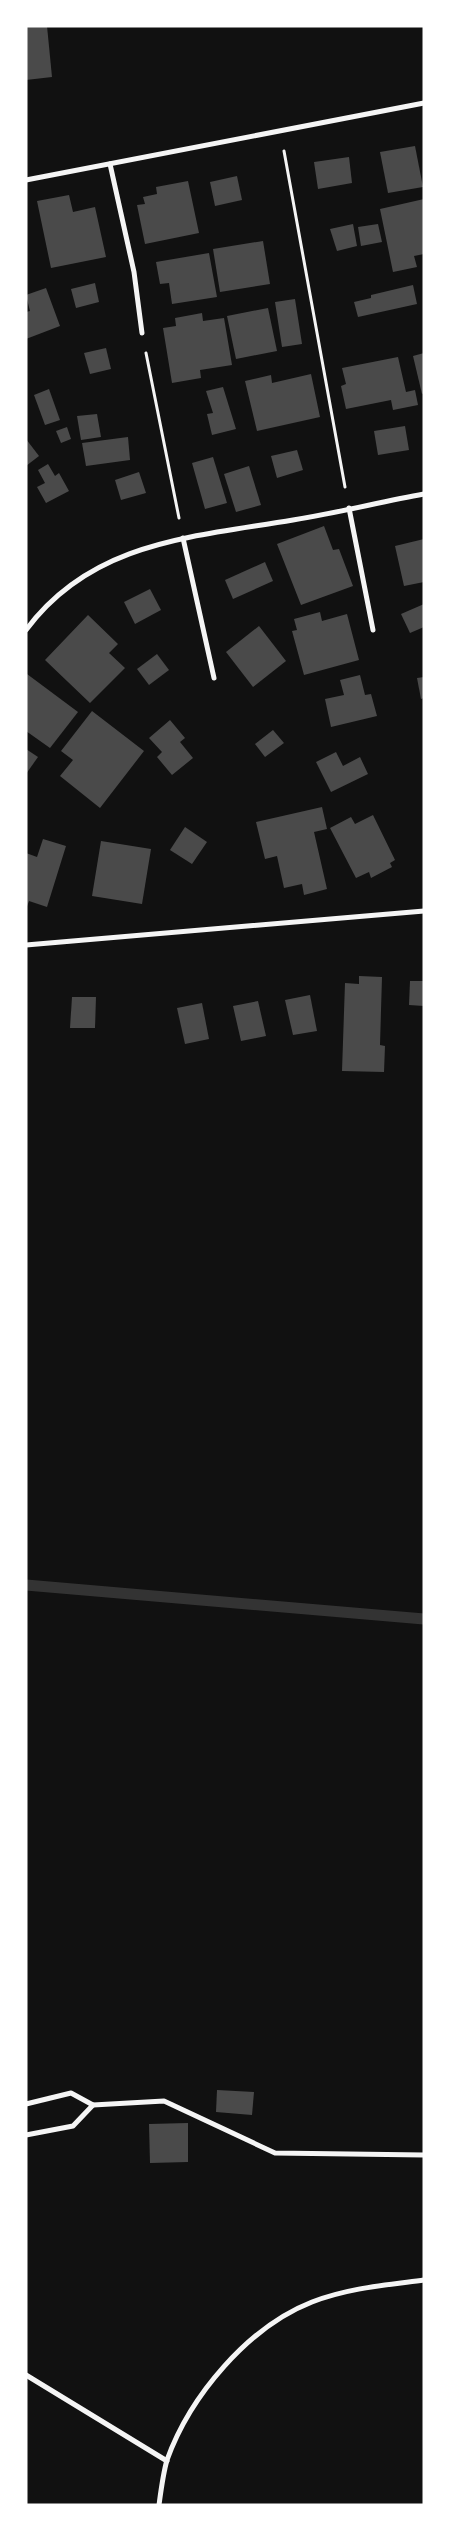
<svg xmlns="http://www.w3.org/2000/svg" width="450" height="2531" font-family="Cabin,sans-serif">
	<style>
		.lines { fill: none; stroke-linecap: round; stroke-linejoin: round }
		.stream { stroke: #333; stroke-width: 11 }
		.building { fill: #4a4a4a }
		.path { stroke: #f5f5f5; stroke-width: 3 }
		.minor { stroke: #f5f5f5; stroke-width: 5 }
	</style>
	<rect width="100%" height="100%" fill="#111"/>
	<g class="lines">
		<polyline class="stream" points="26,1585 424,1619"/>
	</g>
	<g class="building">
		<polygon points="26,26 47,26 52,77 26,80"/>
		<polygon points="415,146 423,187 388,193 380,152"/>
		<polygon points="349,157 352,183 318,189 314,162"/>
		<polygon points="237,176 242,200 215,206 210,182"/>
		<polygon points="188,181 199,233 145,244 137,205 145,204 143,197 157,194 156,187"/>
		<polygon points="69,195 73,212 95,207 106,257 51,268 37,201"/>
		<polygon points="424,199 424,254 414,256 417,267 393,272 380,209"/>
		<polygon points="353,224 357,246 337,251 330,229"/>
		<polygon points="378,224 382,242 361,246 358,227"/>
		<polygon points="263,241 270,284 220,292 213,249"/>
		<polygon points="209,253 217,297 172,304 169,283 160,284 156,262"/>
		<polygon points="95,283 99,302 76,308 71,289"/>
		<polygon points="413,285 417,304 358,317 354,302 371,298 371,295"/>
		<polygon points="46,288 60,326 26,339 26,312 30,311 26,295"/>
		<polygon points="295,299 302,344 282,347 275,302"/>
		<polygon points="268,308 277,351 236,359 227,316"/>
		<polygon points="202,313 203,321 224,318 232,365 200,370 201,378 172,383 163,328 176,326 175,318"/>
		<polygon points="106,348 111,369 90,374 84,353"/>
		<polygon points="424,353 424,393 422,394 413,356"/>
		<polygon points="398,357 406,392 415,390 418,405 393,410 391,400 346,409 341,386 346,384 342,368"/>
		<polygon points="311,374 320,417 257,431 245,381 271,375 272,383"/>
		<polygon points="223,387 236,429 212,435 207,414 213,413 206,391"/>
		<polygon points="49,389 60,420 45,425 34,395"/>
		<polygon points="97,414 101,437 81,440 77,416"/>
		<polygon points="405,426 409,450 378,455 374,431"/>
		<polygon points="67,427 71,439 61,443 56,431"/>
		<polygon points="128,437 130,460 86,466 82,443"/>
		<polygon points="26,439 39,456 26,466"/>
		<polygon points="297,450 303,470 277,478 271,456"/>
		<polygon points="213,457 227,503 205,509 192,463"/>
		<polygon points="48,464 55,476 59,473 69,491 46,503 37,487 45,483 38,470"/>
		<polygon points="249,466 261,505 236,512 224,474"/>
		<polygon points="139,472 146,493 121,500 115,480"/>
		<polygon points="324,526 333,550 339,549 353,586 301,605 277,544"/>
		<polygon points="424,539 424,582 404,586 395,546"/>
		<polygon points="265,562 273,581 233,599 225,580"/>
		<polygon points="150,589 161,610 135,624 124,602"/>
		<polygon points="424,604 424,627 410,633 401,614"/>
		<polygon points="320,612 322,621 347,614 359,660 304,675 292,631 297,630 294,619"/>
		<polygon points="88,615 118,644 109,653 125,668 90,703 45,660"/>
		<polygon points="259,626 286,661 253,687 226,652"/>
		<polygon points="157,654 169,670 149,685 137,669"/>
		<polygon points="27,674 78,712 50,748 26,731"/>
		<polygon points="360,675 365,695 371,694 377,716 331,727 325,699 344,695 340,680"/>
		<polygon points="424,677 424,698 421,699 417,678"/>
		<polygon points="92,711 144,751 100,808 60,776 73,760 61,751"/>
		<polygon points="170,720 185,738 180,742 193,758 172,775 157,757 162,752 149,738"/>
		<polygon points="273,730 284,743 265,757 255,744"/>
		<polygon points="26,749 38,757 26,774"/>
		<polygon points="336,752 343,766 360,757 368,774 331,792 316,762"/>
		<polygon points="322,807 327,829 314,832 327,889 304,895 302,884 284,888 277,856 265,859 256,822"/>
		<polygon points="373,815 395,860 390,863 392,867 371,878 369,872 356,878 330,828 351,817 355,824"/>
		<polygon points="185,827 207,842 192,864 170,850"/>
		<polygon points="43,839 66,846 47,907 29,901 26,909 26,853 37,857"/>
		<polygon points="101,841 151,849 142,904 92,896"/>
		<polygon points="359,976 382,977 380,1045 385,1046 384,1072 342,1071 345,983 359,984"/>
		<polygon points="410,981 424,981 424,1006 409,1005"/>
		<polygon points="310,995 317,1031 293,1035 285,1000"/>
		<polygon points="72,997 96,997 95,1028 70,1028"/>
		<polygon points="258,1001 266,1036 241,1041 233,1006"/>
		<polygon points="202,1003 209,1039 185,1044 177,1008"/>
		<polygon points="217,2090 254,2092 252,2115 216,2112"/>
		<polygon points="188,2123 188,2162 150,2163 149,2124"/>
	</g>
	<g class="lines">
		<g class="path">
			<polyline points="284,151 345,487"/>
			<polyline points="146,353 179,518"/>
		</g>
		<g class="minor">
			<polyline points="110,164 134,272 142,333"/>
			<polyline points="26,180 424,103"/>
			<polyline points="349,508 373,630"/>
			<polyline points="183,538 214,678"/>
			<path d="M26,630C92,541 193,537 293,520C337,513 380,502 424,494"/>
			<polyline points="26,945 424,911"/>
			<polyline points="26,2104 71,2093 93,2105 73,2126 26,2135"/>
			<polyline points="93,2105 164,2101 275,2153 424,2155"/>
			<polyline points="26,2375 167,2461"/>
			<path d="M159,2505C161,2490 163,2474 167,2460C190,2396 248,2327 312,2302C348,2288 386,2285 424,2280"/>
		</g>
	</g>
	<rect width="450" height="2531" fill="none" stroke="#ffffff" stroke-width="55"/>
</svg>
